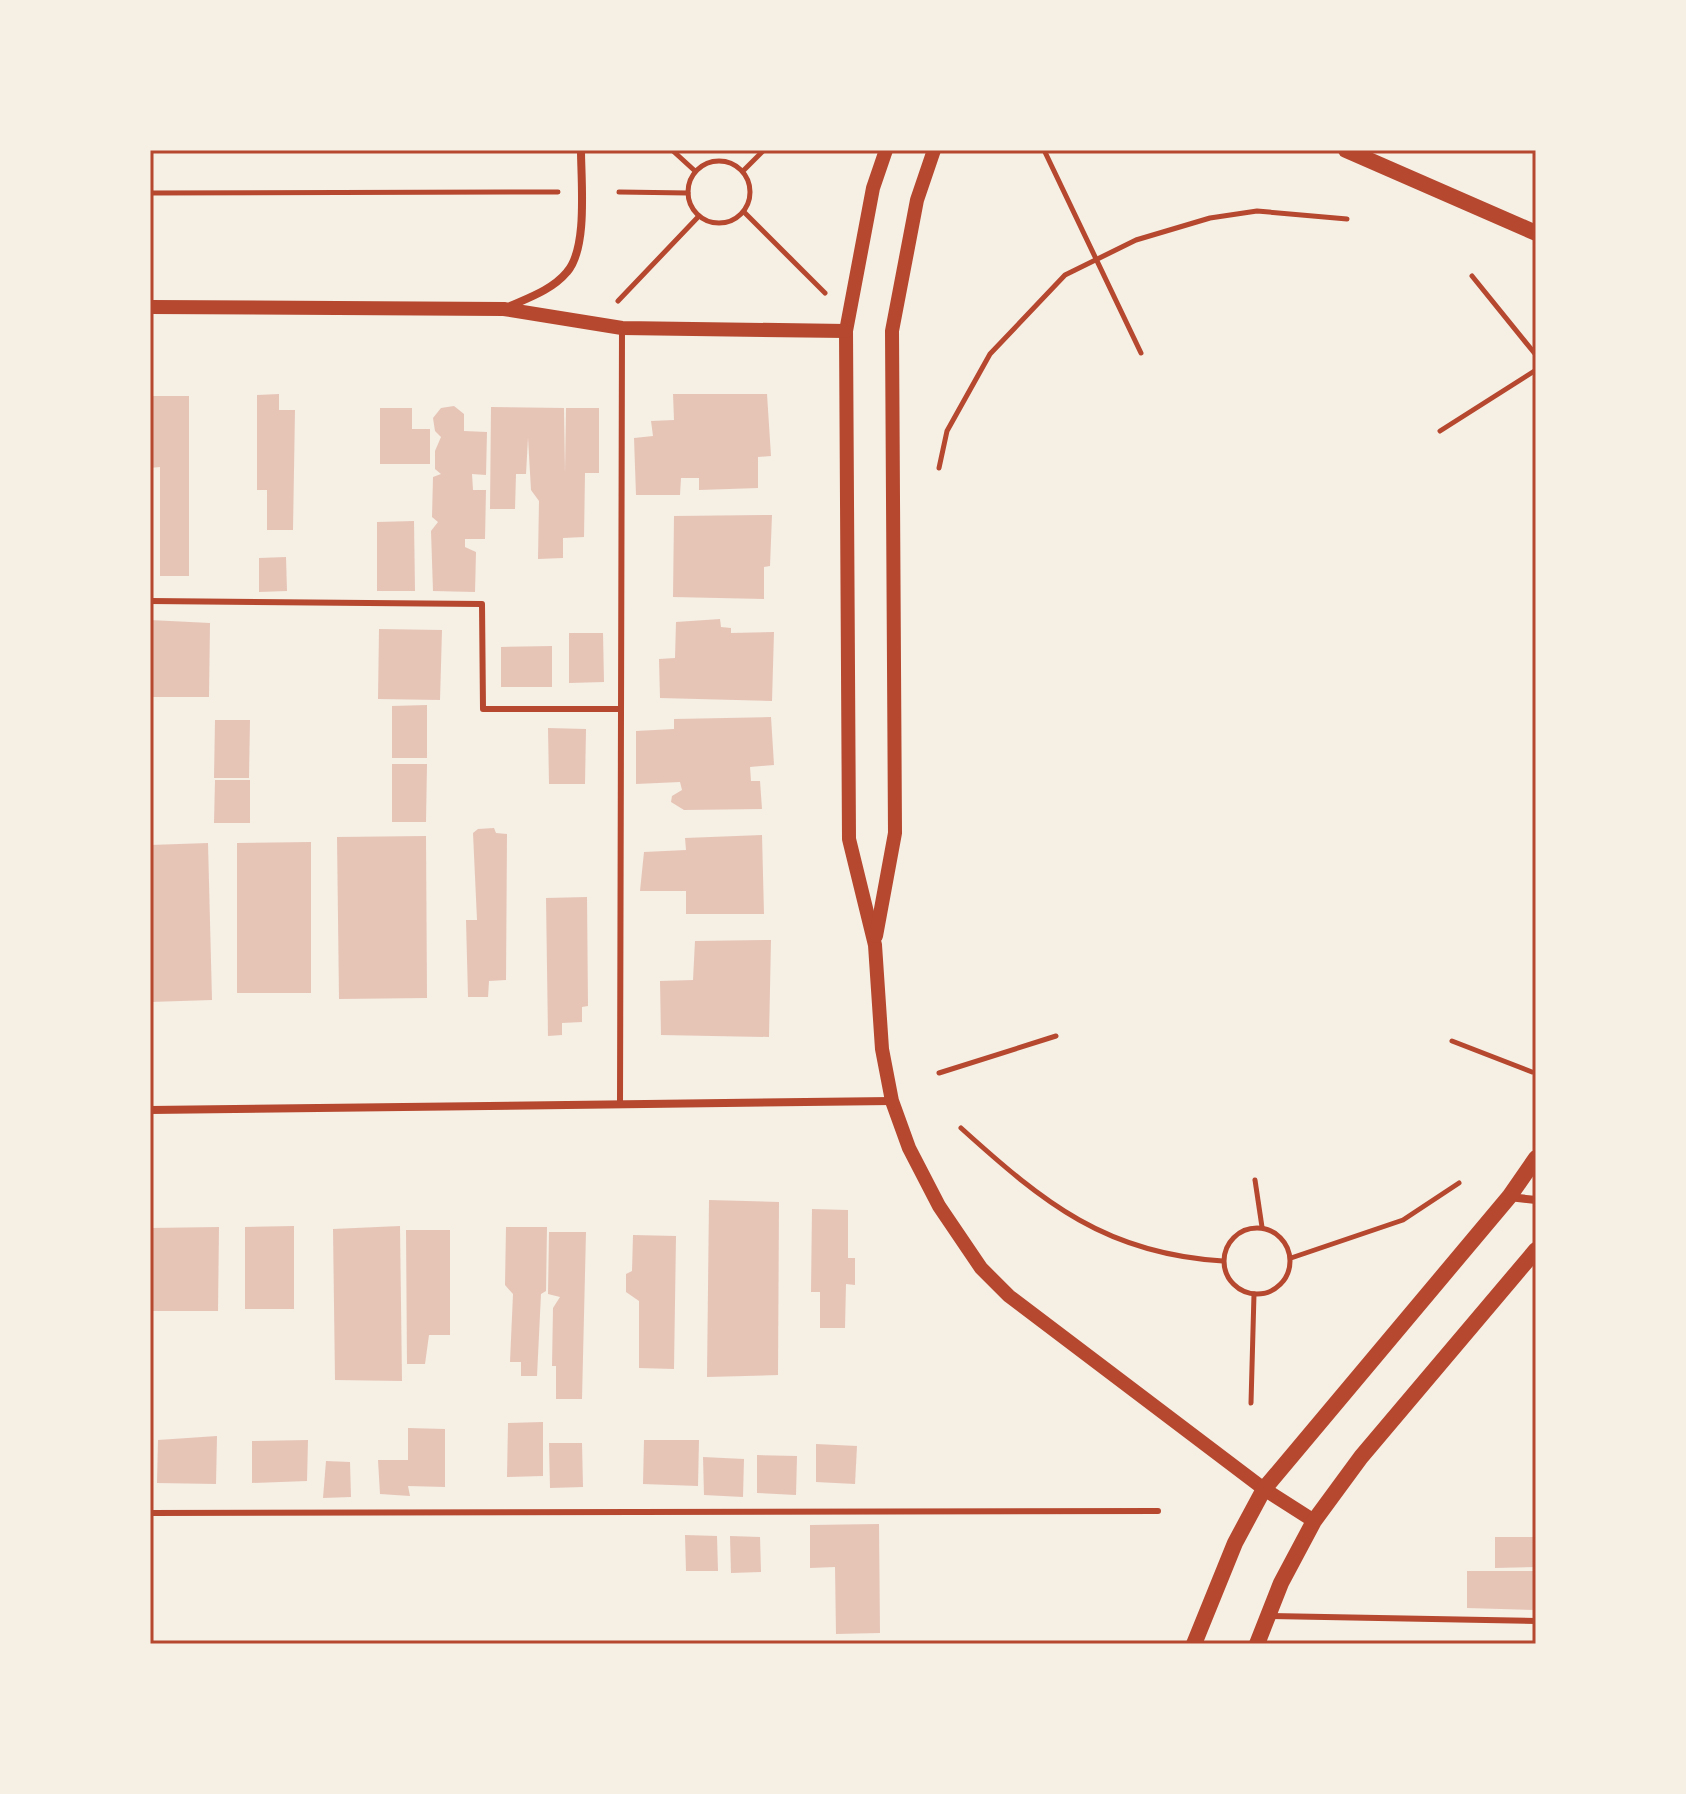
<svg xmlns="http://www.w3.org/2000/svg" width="1686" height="1794" font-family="Roboto,sans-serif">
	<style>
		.building { fill: #e6c5b7 }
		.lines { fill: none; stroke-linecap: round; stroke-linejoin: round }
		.path { stroke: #b5482f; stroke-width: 5 }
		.service { stroke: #b5482f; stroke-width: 6 }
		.minor { stroke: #b5482f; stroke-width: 8 }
		.tertiary { stroke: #b5482f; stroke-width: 14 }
		.secondary { stroke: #b5482f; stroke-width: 16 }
		.neatline { fill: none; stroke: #b5482f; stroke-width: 3 }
	</style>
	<rect width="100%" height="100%" fill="#f6efe4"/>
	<g class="building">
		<polygon points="279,394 279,410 295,410 293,530 267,530 267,490 257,490 257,395"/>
		<polygon points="673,394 767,394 771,456 758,457 758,488 699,490 699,478 681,478 680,495 636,495 634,438 653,436 651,421 674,420"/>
		<polygon points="150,396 189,396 189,576 160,576 160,467 150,468"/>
		<polygon points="454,406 464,414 464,431 487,432 486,475 472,474 473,490 486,490 485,539 465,539 465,547 476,552 475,592 433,591 431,531 438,522 432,517 433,477 441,474 435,469 435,451 441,437 435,431 433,418 441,408"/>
		<polygon points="491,407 564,408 565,473 566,408 599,408 599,473 585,473 584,537 563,538 563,558 538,559 539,501 531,490 528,438 526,474 516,474 515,509 490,509"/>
		<polygon points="380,408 412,408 412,429 430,429 430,464 380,464"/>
		<polygon points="772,515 770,566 764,567 764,599 673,597 674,516"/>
		<polygon points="414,521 415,591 377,591 377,522"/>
		<polygon points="286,557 287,591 259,592 259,558"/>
		<polygon points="720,619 721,627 731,628 731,633 774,632 772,701 660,698 659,659 675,658 676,622"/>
		<polygon points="150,620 210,623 209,697 150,697"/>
		<polygon points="379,629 442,630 440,700 378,699"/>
		<polygon points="569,633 603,633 604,682 569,683"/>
		<polygon points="552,646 552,687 501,687 501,647"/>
		<polygon points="427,705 427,758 392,758 392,706"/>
		<polygon points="771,717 774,765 750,767 751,781 760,781 762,809 684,810 671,802 672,796 682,790 680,782 636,784 636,731 674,729 674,719"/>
		<polygon points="215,720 250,720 249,778 214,778"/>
		<polygon points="548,728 586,729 585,784 549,784"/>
		<polygon points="392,764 427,764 426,822 392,822"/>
		<polygon points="215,780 250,780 250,823 214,823"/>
		<polygon points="494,828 496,833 507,834 506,980 489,981 488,997 468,997 466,920 477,920 473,833 478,829"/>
		<polygon points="762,835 764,914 686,914 686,891 640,891 644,852 686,850 685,838"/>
		<polygon points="426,836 427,998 339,999 337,837"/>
		<polygon points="311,842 311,993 237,993 237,843"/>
		<polygon points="208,843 212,1000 150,1002 150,845"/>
		<polygon points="587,897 588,1006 582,1007 582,1022 562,1023 562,1035 548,1036 546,898"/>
		<polygon points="771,940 769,1037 661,1035 660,981 693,980 695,941"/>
		<polygon points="709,1200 779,1202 778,1375 707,1377"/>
		<polygon points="812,1209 848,1210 848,1258 855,1258 855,1285 846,1284 845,1328 820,1328 820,1292 811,1292"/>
		<polygon points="294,1226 294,1309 245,1309 245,1227"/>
		<polygon points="400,1226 402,1381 335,1380 333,1229"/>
		<polygon points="219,1227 218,1311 151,1311 150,1228"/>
		<polygon points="506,1227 547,1227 546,1291 541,1294 537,1376 521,1376 521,1362 510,1362 513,1294 505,1285"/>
		<polygon points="406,1230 450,1230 450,1335 429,1335 425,1364 407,1364"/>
		<polygon points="549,1232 586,1232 582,1399 556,1399 556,1366 552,1366 553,1308 560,1297 548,1294"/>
		<polygon points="633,1235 676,1236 674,1369 639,1368 639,1301 626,1292 626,1274 632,1271"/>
		<polygon points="543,1422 543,1476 507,1477 508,1423"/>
		<polygon points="408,1428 445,1429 445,1487 408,1486 410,1496 380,1494 378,1460 408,1460"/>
		<polygon points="217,1436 216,1484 157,1483 158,1440"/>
		<polygon points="308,1440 307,1481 252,1483 252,1441"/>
		<polygon points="644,1440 699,1440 698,1486 643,1484"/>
		<polygon points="549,1443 582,1443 583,1487 550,1488"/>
		<polygon points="816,1444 857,1446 855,1484 816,1482"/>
		<polygon points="757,1455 797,1456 796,1495 757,1493"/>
		<polygon points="703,1457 744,1459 743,1497 704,1495"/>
		<polygon points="326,1461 350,1462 351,1497 323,1498"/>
		<polygon points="879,1524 880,1633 836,1634 835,1567 810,1568 810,1525"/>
		<polygon points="685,1535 717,1536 718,1571 686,1571"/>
		<polygon points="730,1536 760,1537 761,1572 731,1573"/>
		<polygon points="1495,1537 1536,1537 1536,1567 1495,1568"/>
		<polygon points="1467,1571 1533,1571 1536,1610 1467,1608"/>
	</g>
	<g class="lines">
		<g class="path">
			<polyline points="672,150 695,171"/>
			<polyline points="1044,150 1141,353"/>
			<circle cx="719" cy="192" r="31"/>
			<polyline points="743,171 764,150"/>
			<polyline points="619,192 688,193"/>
			<polyline points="150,193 558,192"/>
			<polyline points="744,212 825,293"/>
			<polyline points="1472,276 1536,355"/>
			<polyline points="618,301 699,216"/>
			<polyline points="1440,431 1536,370"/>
			<polyline points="939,468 947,431 990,354 1065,275 1136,240 1210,218 1257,211 1347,219"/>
			<polyline points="1452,1041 1532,1072"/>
			<polyline points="939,1073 1056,1036"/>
			<path d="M961,1128C1044,1203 1106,1254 1223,1261"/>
			<polyline points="1255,1180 1262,1227"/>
			<circle cx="1257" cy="1261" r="33"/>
			<polyline points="1291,1258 1403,1220 1459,1183"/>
			<polyline points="1251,1403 1254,1294"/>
		</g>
		<g class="service">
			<polyline points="150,601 482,604 483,709 621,709"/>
			<polyline points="620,1105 622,328"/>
			<polyline points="150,1513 1158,1511"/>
			<polyline points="1271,1616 1536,1621"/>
		</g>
		<g class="minor">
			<path d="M508,307C528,298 552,290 567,272C588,248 581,182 581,150"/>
			<polyline points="150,1110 892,1101"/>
			<polyline points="1509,1197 1536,1200"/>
		</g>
		<g class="tertiary">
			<polyline points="886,150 873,188 846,331 849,839 875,945 882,1049 892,1101 909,1148 939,1206 981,1268 1009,1296 1264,1489 1314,1521"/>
			<polyline points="150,307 504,309 622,328 846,331"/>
			<polyline points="876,936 895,833 892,331 917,200 934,150"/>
		</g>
		<g class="secondary">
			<polyline points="1346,150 1536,233"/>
			<polyline points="1194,1644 1235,1543 1264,1489 1509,1197 1536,1158"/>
			<polyline points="1257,1644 1281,1583 1314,1521 1361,1457 1536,1250"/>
		</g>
	</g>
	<rect width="1686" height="1794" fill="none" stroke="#f6efe4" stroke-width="304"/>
	<rect x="152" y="152" width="1382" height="1490" class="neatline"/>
</svg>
